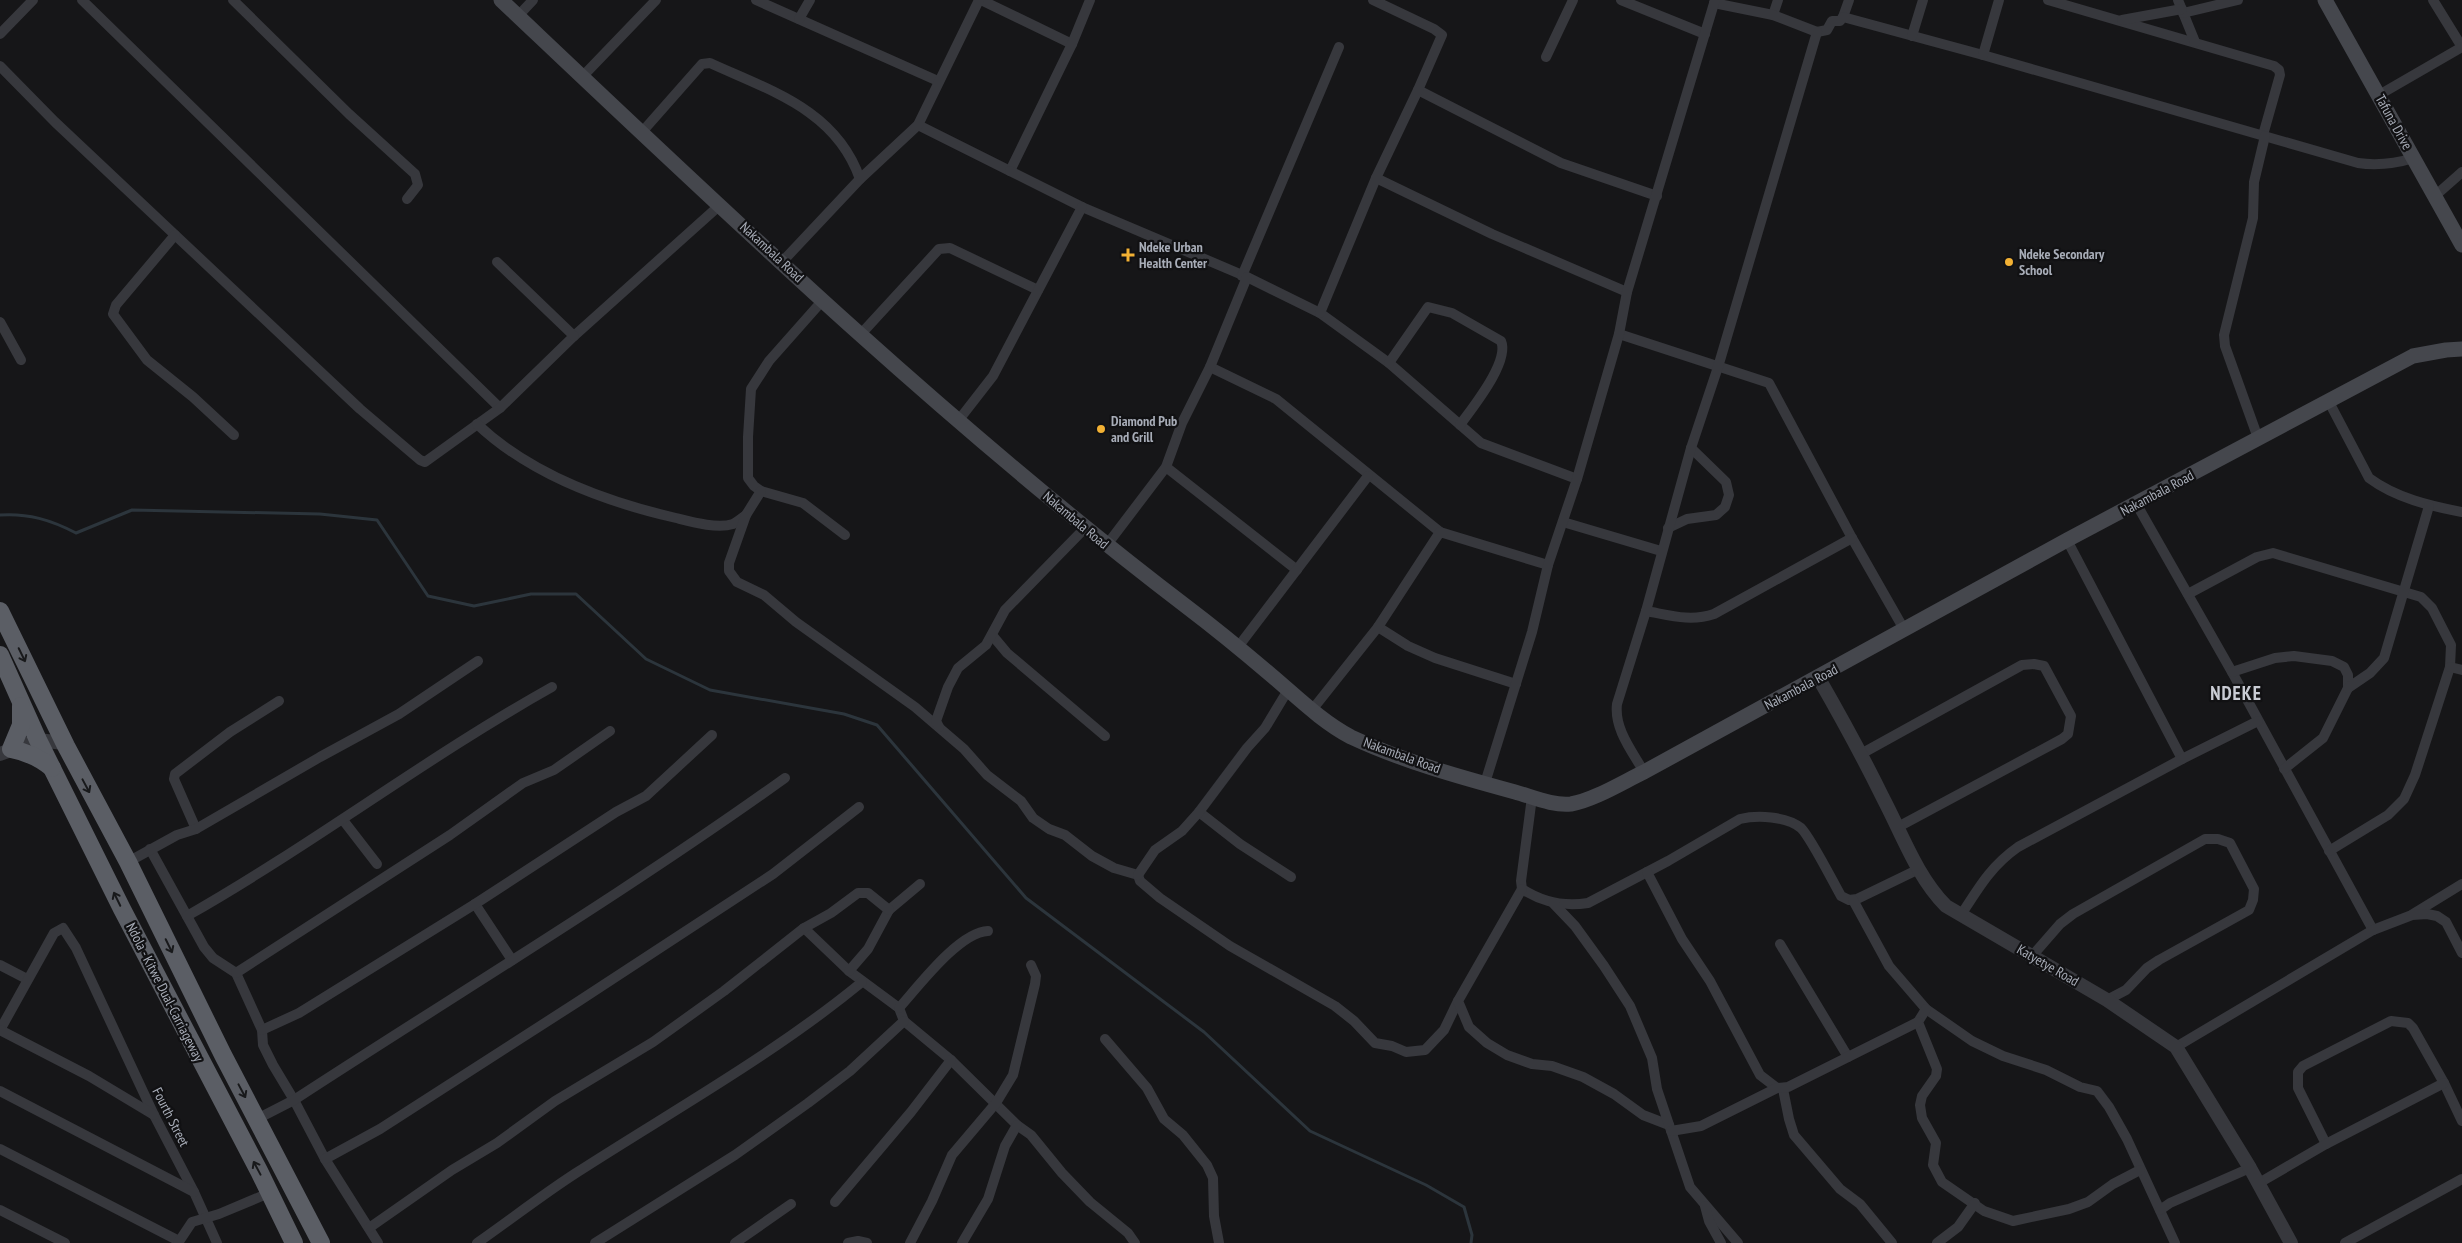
<svg xmlns="http://www.w3.org/2000/svg" width="2462" height="1243" font-family="'PT Sans Narrow',sans-serif">
	<style>
		.lines { fill: none; stroke-linecap: round; stroke-linejoin: round }
		.stream { stroke: #2c353c; stroke-width: 3 }
		.minor { stroke: #37383d; stroke-width: 10 }
		.tertiary { stroke: #37383d; stroke-width: 14 }
		.secondary { stroke: #45474d; stroke-width: 15 }
		.trunk { stroke: #5b5e65; stroke-width: 18 }
		.oneway { stroke: #18191b }
		.poi-dot { fill: #f2b134; stroke: #111113; stroke-width: 2 }
		.labels { text-anchor: middle; stroke-width: 4.5; stroke-linejoin: round; paint-order: stroke }
		.street-label { font-size: 14px; fill: #a8adb8; stroke: #111113 }
		.poi-label { font-size: 14px; font-weight: bold; fill: #a8adb8; stroke: #111113; text-anchor: start }
		.district-label { font-size: 19px; font-weight: bold; letter-spacing: 1px; fill: #c9ccd4; stroke: #111113 }
	</style>
	<rect width="100%" height="100%" fill="#161618"/>
	<g class="lines">
		<path class="stream" d="M0,515C28,513 51,520 76,533L132,510L320,514L377,520L428,596L474,606L531,594H576L646,659L710,690L844,714L877,725L1026,898L1204,1032L1310,1131L1426,1185L1464,1207L1472,1235L1471,1243"/>
		<g class="minor">
			<polyline points="82,0 500,408"/>
			<polyline points="233,0 349,114 415,174 418,185 407,199"/>
			<polyline points="756,0 938,81"/>
			<polyline points="981,0 1072,44"/>
			<polyline points="1621,0 1705,34"/>
			<polyline points="2048,0 2274,66 2279,70 2280,75 2263,135"/>
			<polyline points="2178,0 2195,42"/>
			<polyline points="2433,0 2462,47"/>
			<polyline points="2183,13 2238,0"/>
			<polyline points="1773,15 1778,0"/>
			<polyline points="518,16 533,0"/>
			<polyline points="1843,17 1849,0"/>
			<polyline points="799,19 810,0"/>
			<polyline points="2122,20 2182,9"/>
			<path d="M1817,32L1827,30L1832,21H1840L1843,17L1983,55L2358,163C2378,166 2394,164 2414,158"/>
			<polyline points="0,34 33,0"/>
			<polyline points="1912,36 1923,0"/>
			<polyline points="1983,55 1999,0"/>
			<polyline points="1546,57 1573,0"/>
			<polyline points="0,66 55,122 360,409 420,460 425,462 500,408 574,336 720,205"/>
			<polyline points="583,76 656,0"/>
			<polyline points="1418,90 1561,163 1657,196"/>
			<polyline points="2379,95 2462,47"/>
			<polyline points="918,125 1010,171 1072,44 1090,0"/>
			<path d="M642,132L702,64L710,63C771,91 836,110 860,179"/>
			<polyline points="1010,171 1082,207 1247,277 1320,313 1389,363 1481,443 1577,479"/>
			<polyline points="1376,178 1492,234 1627,292"/>
			<polyline points="2436,195 2462,172"/>
			<polyline points="175,235 116,305 113,314 147,360 193,397 234,435"/>
			<polyline points="497,262 574,336"/>
			<polyline points="782,262 860,179 918,125 979,0"/>
			<polyline points="1242,276 1339,47"/>
			<polyline points="823,300 769,361 751,389 748,437 748,478 754,486 761,491 803,503 845,535"/>
			<polyline points="1320,313 1376,178 1418,90 1442,35 1434,29 1373,0"/>
			<polyline points="0,322 21,360"/>
			<polyline points="861,334 939,249 950,248 1038,290"/>
			<polyline points="1619,334 1769,383 1852,538 1905,631"/>
			<path d="M1389,363L1428,307L1452,313L1501,341C1510,362 1472,408 1460,425"/>
			<polyline points="1210,367 1276,399 1440,532"/>
			<path d="M2329,402L2369,478C2396,498 2430,506 2462,512"/>
			<polyline points="958,421 993,376 1082,207"/>
			<path d="M477,424C531,475 606,502 676,518C692,522 717,529 733,524C737,522 742,518 746,515"/>
			<polyline points="2258,438 2225,346 2224,335 2253,218 2254,182 2265,136"/>
			<polyline points="1166,467 1297,570"/>
			<polyline points="761,491 746,515 729,563 729,571 737,582 764,595 796,622 915,707 964,749 987,775 1021,801 1033,818 1049,829 1065,835 1092,856 1114,868 1138,875"/>
			<polyline points="2137,505 2232,672 2373,930"/>
			<polyline points="1563,522 1661,551"/>
			<polyline points="1668,528 1687,519 1716,515 1725,507 1729,495 1726,482 1691,448"/>
			<polyline points="2067,540 2182,759"/>
			<polyline points="1106,546 1166,467 1182,423 1210,367 1247,277"/>
			<polyline points="2188,594 2257,557 2273,553 2421,597 2432,608 2451,645 2450,667 2415,775 2404,799 2388,815 2329,851"/>
			<path d="M1646,611C1669,615 1690,622 1714,614L1852,538"/>
			<polyline points="1378,627 1408,646 1435,658 1516,684"/>
			<polyline points="992,635 1007,653 1105,736"/>
			<polyline points="1238,647 1368,476"/>
			<polyline points="2450,667 2462,670"/>
			<polyline points="2232,672 2275,658 2294,656 2332,661 2344,667 2348,675 2348,688 2323,738 2284,769"/>
			<polyline points="2348,688 2370,673 2384,658 2429,506"/>
			<polyline points="1312,710 1378,627 1440,532 1548,565"/>
			<polyline points="939,727 936,721 948,687 958,668 986,645 1005,610 1085,528"/>
			<polyline points="1861,754 2022,665 2034,664 2044,666 2071,716 2068,734 2062,739 1898,827"/>
			<path d="M1644,772C1632,751 1614,729 1617,704L1646,611L1691,448L1718,367L1817,32L1773,15L1714,3"/>
			<polyline points="1485,783 1532,632 1548,565 1577,479 1619,334 1627,292 1715,0"/>
			<path d="M1532,797L1521,881L1522,889C1542,902 1564,907 1588,903L1668,861L1740,819C1757,815 1786,816 1801,828C1811,838 1833,882 1841,896L1849,900L1857,899L1919,869"/>
			<polyline points="1199,812 1240,844 1291,877"/>
			<polyline points="343,820 377,864"/>
			<polyline points="196,829 174,779 175,774 230,732 279,701"/>
			<polyline points="150,849 204,947 213,958 236,973 262,1030 263,1045 273,1065 294,1100 325,1159 378,1243"/>
			<polyline points="128,862 177,835 196,829 320,757 399,714 478,661"/>
			<polyline points="1647,872 1682,939 1710,981 1760,1075 1777,1088"/>
			<polyline points="1138,875 1140,881 1160,898 1230,946 1335,1006 1354,1021 1375,1043 1392,1046 1406,1052 1425,1050 1444,1030 1458,1001"/>
			<polyline points="1138,875 1155,850 1182,831 1199,812 1247,748 1265,728 1288,690"/>
			<polyline points="1522,889 1458,1001 1469,1027 1487,1043 1507,1055 1532,1064 1552,1066 1583,1077 1614,1094 1643,1115 1669,1125"/>
			<polyline points="1853,900 1889,966 1926,1009 1972,1041 2003,1056 2046,1070 2080,1087 2097,1091 2109,1107 2127,1139 2175,1243"/>
			<polyline points="1553,903 1575,926 1604,966 1630,1006 1652,1058 1657,1089 1690,1187 1738,1243"/>
			<polyline points="475,904 512,960"/>
			<polyline points="2413,914 2462,884"/>
			<path d="M1961,915C1979,887 1991,866 2018,847L2182,759L2258,721"/>
			<path d="M187,916C312,845 427,757 552,687"/>
			<polyline points="804,928 849,971 899,1008 904,1021 951,1060 1017,1125 1031,1135 1062,1173 1090,1202 1128,1233 1135,1243"/>
			<polyline points="1780,944 1848,1057"/>
			<polyline points="2033,955 2060,924 2073,914 2205,839 2218,839 2230,843 2254,889 2253,900 2249,910 2159,960 2147,968 2126,990 2107,1000"/>
			<polyline points="0,965 27,979"/>
			<polyline points="849,971 868,949 889,910 920,884"/>
			<polyline points="236,973 450,835 523,783 554,770 610,731"/>
			<path d="M899,1008C918,987 959,932 988,931"/>
			<polyline points="1926,1009 1918,1022 1937,1069 1936,1076 1922,1096 1920,1105 1922,1118 1936,1143 1933,1165 1942,1182 1984,1211 2013,1221 2069,1209 2088,1202 2113,1184 2140,1170"/>
			<polyline points="0,1030 54,933 63,928 76,948 154,1115 194,1192 217,1243"/>
			<polyline points="0,1030 89,1076 154,1115"/>
			<polyline points="262,1030 299,1013 475,904 616,812 646,796 712,735"/>
			<polyline points="1105,1039 1147,1088 1164,1119 1183,1135 1207,1165 1213,1178 1214,1216 1219,1243"/>
			<polyline points="2176,1047 2373,930 2412,915 2427,914 2437,916 2446,922 2462,953"/>
			<polyline points="1783,1089 1789,1119 1794,1135 1840,1189 1860,1204 1892,1243"/>
			<polyline points="0,1091 194,1192"/>
			<path d="M257,1119L294,1100C458,993 626,892 785,778"/>
			<polyline points="1671,1131 1701,1126 1777,1088 1788,1087 1918,1022"/>
			<polyline points="2326,1144 2298,1088 2298,1072 2303,1066 2391,1021 2408,1023 2413,1028 2444,1083 2462,1121"/>
			<polyline points="0,1149 179,1241"/>
			<polyline points="325,1159 380,1129 579,1001 773,874 859,807"/>
			<polyline points="2259,1183 2326,1144 2444,1083"/>
			<polyline points="835,1202 911,1112 951,1060"/>
			<polyline points="1705,1206 1709,1221 1721,1243"/>
			<polyline points="0,1210 65,1243"/>
			<polyline points="2160,1210 2170,1203 2250,1168"/>
			<polyline points="369,1228 452,1170 497,1143 555,1101 653,1042 724,991 804,928 831,913 858,893 868,893 889,910"/>
			<polyline points="178,1243 192,1222 219,1214 269,1193"/>
			<path d="M477,1243C510,1220 542,1195 576,1173C672,1111 773,1055 862,982"/>
			<polyline points="595,1243 735,1155 808,1103 850,1071 904,1021"/>
			<polyline points="735,1243 791,1204"/>
			<polyline points="848,1243 858,1241 867,1243"/>
			<polyline points="910,1243 932,1201 952,1155 996,1103 1013,1075 1035,984 1036,976 1031,965"/>
			<polyline points="962,1243 988,1199 1005,1146 1017,1125"/>
			<polyline points="1937,1243 1958,1227 1975,1203"/>
			<polyline points="2345,1243 2462,1179"/>
		</g>
		<g class="tertiary">
			<path d="M1818,677C1841,717 1863,757 1883,798C1902,834 1917,877 1946,906L2107,1000L2176,1047L2250,1168L2291,1243"/>
			<polyline points="0,754 38,740 64,743"/>
		</g>
		<g class="secondary">
			<path d="M501,0C723,210 944,422 1187,607C1216,629 1244,652 1271,675C1296,696 1322,722 1351,737C1402,761 1460,777 1515,792C1533,797 1553,806 1571,804C1594,800 1623,782 1644,772L2067,540L2413,356L2446,350L2462,349"/>
			<polyline points="2325,0 2462,245"/>
		</g>
		<g class="trunk">
			<polyline points="0,611 66,746 128,862 223,1055 321,1243"/>
			<polyline points="0,655 38,740 122,909 259,1171 294,1243"/>
			<path d="M21,706V725L11,749C27,752 39,757 52,768"/>
		</g>
	</g>
	<defs><path id="oneway-shaft" d="M-6 0H5M1.5-3L5.5 0L1.5 3" fill="none" stroke-width="1.6" stroke-linecap="round" stroke-linejoin="round" transform="scale(1.25)"/></defs>
	<g class="oneway">
		<use href="#oneway-shaft" transform="translate(22 655) rotate(64)"/>
		<use href="#oneway-shaft" transform="translate(86 786) rotate(62)"/>
		<use href="#oneway-shaft" transform="translate(117 899) rotate(-116)"/>
		<use href="#oneway-shaft" transform="translate(169 946) rotate(64)"/>
		<use href="#oneway-shaft" transform="translate(242 1091) rotate(62)"/>
		<use href="#oneway-shaft" transform="translate(257 1168) rotate(-118)"/>
	</g>
	<g class="poi-dot">
		<path d="M1125.5 247.5h5v5h5v5h-5v5h-5v-5h-5v-5h5z"/>
		<circle cx="2009" cy="262" r="5"/>
		<circle cx="1101" cy="429" r="5"/>
	</g>
	<g class="labels">
		<g class="street-label">
			<text transform="translate(2394 122) rotate(61)" y="5">Tafuna Drive</text>
			<text transform="translate(772 252) rotate(43)" y="5">Nakambala Road</text>
			<text transform="translate(2157 493) rotate(-28)" y="5">Nakambala Road</text>
			<text transform="translate(1076 520) rotate(40)" y="5">Nakambala Road</text>
			<text transform="translate(1801 687) rotate(-28)" y="5">Nakambala Road</text>
			<text transform="translate(1402 755) rotate(20)" y="5">Nakambala Road</text>
			<text transform="translate(2048 965) rotate(30)" y="5">Katyetye Road</text>
			<text transform="translate(165 992) rotate(63)" y="5">Ndola - Kitwe Dual-Carriageway</text>
			<text transform="translate(171 1117) rotate(63)" y="5">Fourth Street</text>
		</g>
		<g class="poi-label">
			<text x="1139" y="252">Ndeke Urban<tspan x="1139" dy="16">Health Center</tspan></text>
			<text x="2019" y="259">Ndeke Secondary<tspan x="2019" dy="16">School</tspan></text>
			<text x="1111" y="426">Diamond Pub<tspan x="1111" dy="16">and Grill</tspan></text>
		</g>
		<g class="district-label">
			<text x="2236" y="700">NDEKE</text>
		</g>
	</g>
</svg>
